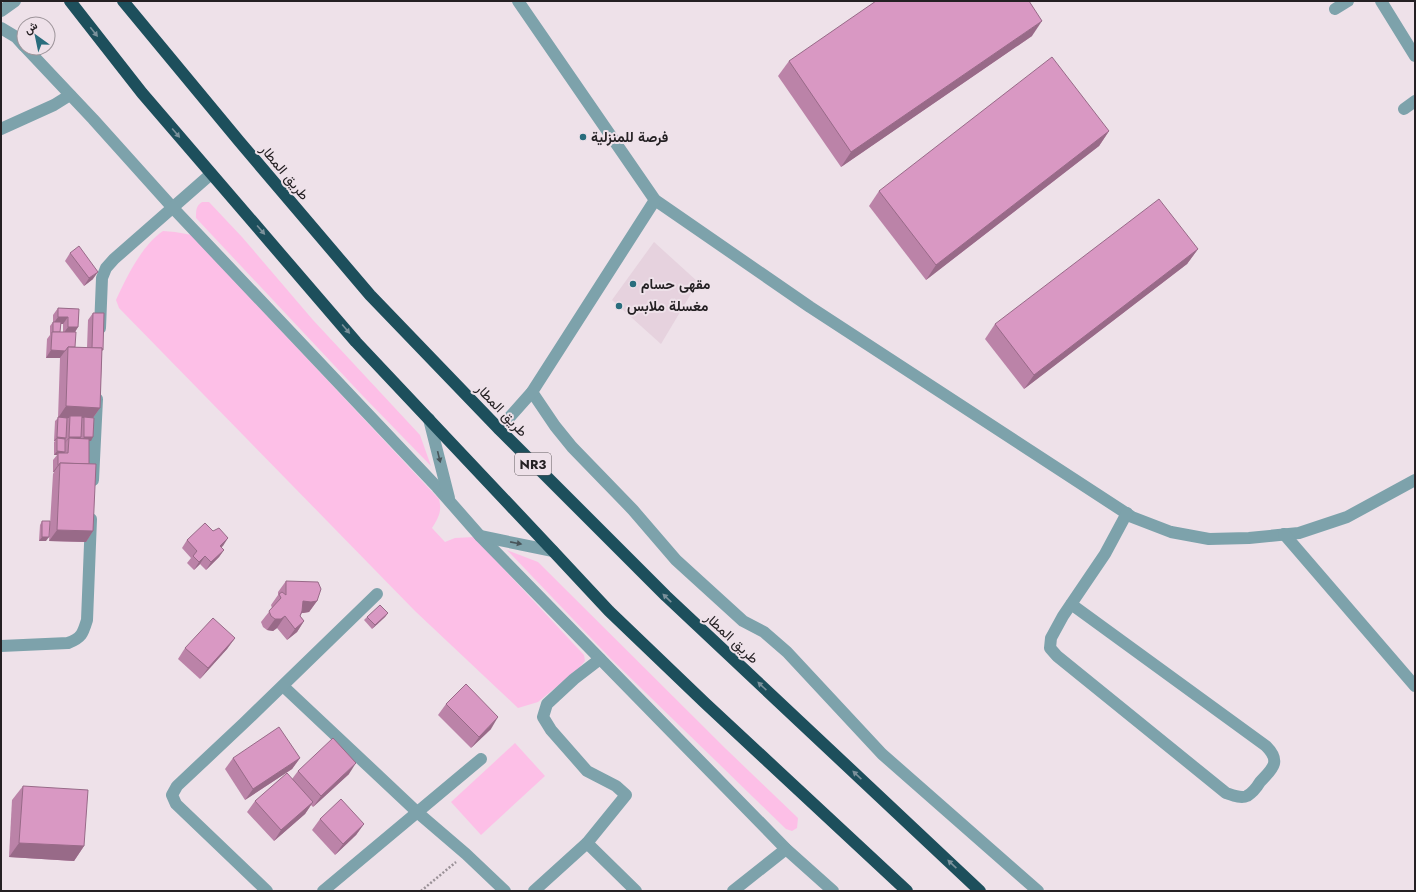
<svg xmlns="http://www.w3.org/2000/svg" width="1416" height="892" font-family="Jost,Vazirmatn,sans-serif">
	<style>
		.built { fill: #e6d2de }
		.grass { fill: #fdbfe7 }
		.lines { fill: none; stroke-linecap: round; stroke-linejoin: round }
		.path { stroke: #9a9197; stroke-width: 2.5; stroke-dasharray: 2 2; stroke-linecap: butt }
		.minor { stroke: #7da2ab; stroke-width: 12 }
		.highway { stroke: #1d4f5c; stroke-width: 12 }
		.wall { fill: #bb83a8; fill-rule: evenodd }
		.shaded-wall { fill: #986a88 }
		.building { fill: #d998c3; stroke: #986a88 }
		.oneway { fill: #7b919b }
		.oneway2 { fill: #485459 }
		.poi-dot { fill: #296d7d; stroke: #eee1e9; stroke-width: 1.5 }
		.labels { text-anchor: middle; stroke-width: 4; stroke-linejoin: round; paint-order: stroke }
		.shield { fill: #eee1e9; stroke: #615a5e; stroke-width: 1 }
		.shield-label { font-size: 13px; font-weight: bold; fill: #242023 }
		.poi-label { font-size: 14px; font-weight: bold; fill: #242023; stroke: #eee1e9; text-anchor: start }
		.street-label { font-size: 14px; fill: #242023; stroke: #eee1e9 }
	</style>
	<rect width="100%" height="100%" fill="#eee1e9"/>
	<polygon class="built" points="654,242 698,282 661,344 612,300"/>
	<g class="grass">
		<path d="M202,202H209L242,237L313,320L420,435L431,466L362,395L196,218C196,210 196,206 202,202Z"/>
		<path d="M163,231L175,232L192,235L226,272L439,499C442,511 439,517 432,528L445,542L455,538L474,537L584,655L585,661L577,670L538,702L518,708L415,611L119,308L116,300C126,278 142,245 163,231Z"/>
		<polygon points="507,550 538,562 726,749 798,818 797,828 792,831 786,829 611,659"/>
		<polygon points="515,743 545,776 481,835 451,802"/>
	</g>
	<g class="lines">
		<polyline class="path" points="421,891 456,862"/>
		<g class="minor">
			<polyline points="518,1 655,200 810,307 1132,517 1171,532 1209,539 1249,538 1299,533 1347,517 1415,480"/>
			<polyline points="1381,1 1415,56"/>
			<polyline points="1335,9 1348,1"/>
			<polyline points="1,11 15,1"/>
			<polyline points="1,28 16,37 24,46"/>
			<polyline points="26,48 93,119 173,208 437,487 480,536 786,849 833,891"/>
			<polyline points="1404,109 1415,101"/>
			<polyline points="1,129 54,105 70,95"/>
			<polyline points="100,328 102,278 106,268 114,259 211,174"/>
			<polyline points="532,392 555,426 572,447 633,510 676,560 743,621 764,632 787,652 882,754 1038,891"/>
			<polyline points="429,419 449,498"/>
			<polyline points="499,429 532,392 655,200"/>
			<polyline points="93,480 97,399"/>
			<polyline points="1284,534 1415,686"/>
			<polyline points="480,536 553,551"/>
			<path d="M1071,604L1266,746C1282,762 1272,769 1260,782C1257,787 1252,793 1247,796C1241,799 1232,795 1226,793L1057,656L1050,648L1051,638L1063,616L1105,554L1127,513"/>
			<path d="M1,646L68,643C82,638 83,633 87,620L91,519"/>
			<polyline points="283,686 417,812 466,854 505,891"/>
			<polyline points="587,843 636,891"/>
			<polyline points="267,891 176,804 172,795 177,786 244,723 377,594"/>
			<polyline points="323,891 481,759"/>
			<polyline points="534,891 587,843 626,795 616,786 587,771 551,730 543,717 547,704 574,679 600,659"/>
			<polyline points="733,891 786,849"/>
		</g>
		<g class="highway">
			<polyline points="70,1 142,93 356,342 553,551 609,611 705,703 907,891"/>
			<polyline points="123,1 239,141 370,295 499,429 666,596 980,891"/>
		</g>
	</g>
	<g class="wall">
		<polygon points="1032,36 841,167 778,76 789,61"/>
		<polygon points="1109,131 1099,146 926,280 869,206 879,191"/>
		<polygon points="1198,249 1187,264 1024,389 985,339 995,324"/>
		<polygon points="70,253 93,279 84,286 65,261"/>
		<path d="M58,308L79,309L78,327L75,332V347L87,348L88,320L93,313L102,351L100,408L93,418L91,441H89V464L93,531L86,542L49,541L53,474L54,472H53V460L57,455H54V442L55,441H54L55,421L58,418L60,358H46L47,339L50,335V326L53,322V315ZM61,324H63V332H60Z"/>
		<polygon points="42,521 46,541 39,541 40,525"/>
		<polygon points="228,538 221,547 224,550 219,557 206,570 200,564 194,570 187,563 191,558 182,548 187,540"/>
		<polygon points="286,581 317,601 309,612 302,613 300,616 304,621 297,632 287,640 277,628 273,631 267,630 263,627 261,622 272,608 271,605 278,595 278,592"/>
		<polygon points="388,613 385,617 372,629 364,620 367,617"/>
		<polygon points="235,638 227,649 200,679 178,659 185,648"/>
		<polygon points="446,704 491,729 471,748 438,715"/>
		<polygon points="233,758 300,758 292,769 245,800 225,769"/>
		<polygon points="298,771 349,774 313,807 311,805 305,814 274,841 247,812 255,801 292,779"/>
		<polygon points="23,786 84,846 74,861 9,857 12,800"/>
		<polygon points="320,819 364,824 356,835 335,855 312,830"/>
	</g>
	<g class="shaded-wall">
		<polygon points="1042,21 1032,36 841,167 851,152"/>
		<polygon points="1109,131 1099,146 926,280 936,265"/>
		<polygon points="1198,249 1187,264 1024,389 1034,375"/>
		<polygon points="98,272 93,279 84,286 89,278"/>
		<polygon points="58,317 68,317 63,324 53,324"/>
		<polygon points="68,327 78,327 73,335 63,334"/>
		<polygon points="51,350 65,351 60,358 46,358"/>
		<polygon points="66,406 100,408 92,419 84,417 84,418 70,418 70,416 69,418 58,418"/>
		<polygon points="57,437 66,438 63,441 57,438 55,441 54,441"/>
		<polygon points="69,437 81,437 76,445 69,438 64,444"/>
		<polygon points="84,437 93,437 91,441 81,441"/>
		<polygon points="57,451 65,452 62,455 58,453 57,455 54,455"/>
		<polygon points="58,465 59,465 54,472 53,472"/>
		<polygon points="57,530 93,531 86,542 49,541"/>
		<polygon points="42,537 49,537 46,541 39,541"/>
		<polygon points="228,538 223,546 215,553 220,546"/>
		<polygon points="224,550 219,557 206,570 211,562"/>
		<polygon points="205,556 200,564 194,570 199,562"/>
		<polygon points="303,601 317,601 309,612 303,613 296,612"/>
		<polygon points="388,613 385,617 372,629 375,625"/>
		<polygon points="285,616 277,628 273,631 267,630 275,619"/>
		<polygon points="304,621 297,632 287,640 295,629"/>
		<polygon points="235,638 227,649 200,679 208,668"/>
		<polygon points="498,717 491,729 471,748 479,737"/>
		<polygon points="300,758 292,769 245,800 253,789"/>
		<polygon points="356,763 349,774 313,807 321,796"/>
		<polygon points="313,802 305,814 274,841 281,830"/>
		<polygon points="364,824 356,835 335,855 343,844"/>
		<polygon points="19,843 84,846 74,861 9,857"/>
	</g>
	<g class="building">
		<polygon points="876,1 1029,1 1042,21 851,152 789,61"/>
		<polygon points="1052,57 1109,131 936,265 879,191"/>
		<polygon points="1159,199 1198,249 1034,375 995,324"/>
		<polygon points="79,246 98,272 89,278 70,253"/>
		<polygon points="58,308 79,309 78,327 68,327 68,317 58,317"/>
		<polygon points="93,313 104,313 103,350 102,350 102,348 92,348"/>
		<polygon points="53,322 61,322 60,332 53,332"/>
		<polygon points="52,332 76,332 75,347 68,347 65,351 51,350"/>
		<polygon points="68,347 102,348 100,408 66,406"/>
		<polygon points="70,416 82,416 81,437 69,437"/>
		<polygon points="58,417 67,418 66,438 57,437"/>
		<polygon points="84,417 94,418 93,437 84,437"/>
		<polygon points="57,438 65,439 65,452 57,451"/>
		<polygon points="69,438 89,439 89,464 60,463 59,465 58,465 58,453 68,453"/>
		<polygon points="60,463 96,464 93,531 57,530"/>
		<polygon points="42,521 50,521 49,537 42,537"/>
		<polygon points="205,523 213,531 219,528 228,538 220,546 224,550 211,562 205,556 199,562 193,556 197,551 187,540"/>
		<polygon points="286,581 318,582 321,589 317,601 311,602 303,601 302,611 300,616 304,621 295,629 285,616 281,619 275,619 271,616 269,611 281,598 279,594 282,592 286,595"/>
		<polygon points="380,605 388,613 375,625 367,617"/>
		<polygon points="213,618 235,638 208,668 185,648"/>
		<polygon points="466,684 498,717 479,737 446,704"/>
		<polygon points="279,727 300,758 253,789 233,758"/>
		<polygon points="333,738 356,763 321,796 298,771"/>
		<polygon points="287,773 313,802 281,830 255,801"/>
		<polygon points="23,786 88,790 84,846 19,843"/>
		<polygon points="341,799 364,824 343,844 320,819"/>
	</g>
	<defs><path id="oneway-solid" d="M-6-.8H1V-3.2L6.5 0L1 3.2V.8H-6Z"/></defs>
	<g class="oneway">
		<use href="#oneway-solid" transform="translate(94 32) rotate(52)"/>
		<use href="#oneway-solid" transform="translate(176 133) rotate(50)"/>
		<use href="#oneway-solid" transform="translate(261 230) rotate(49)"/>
		<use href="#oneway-solid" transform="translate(346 329) rotate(50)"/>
		<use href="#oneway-solid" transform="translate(667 598) rotate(-136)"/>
		<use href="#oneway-solid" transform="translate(762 686) rotate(-137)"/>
		<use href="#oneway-solid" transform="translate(857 775) rotate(-137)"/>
		<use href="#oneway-solid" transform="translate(952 864) rotate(-137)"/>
	</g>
	<g class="oneway2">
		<use href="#oneway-solid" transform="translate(439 457) rotate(76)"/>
		<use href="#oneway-solid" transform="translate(516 543) rotate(11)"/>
	</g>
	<g class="poi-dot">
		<circle cx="583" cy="137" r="4"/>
		<circle cx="633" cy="284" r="4"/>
		<circle cx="619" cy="306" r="4"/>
	</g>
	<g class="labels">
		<rect class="shield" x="515" y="453" width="36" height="22" rx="3"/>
		<g class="shield-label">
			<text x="533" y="469">NR3</text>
		</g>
		<g class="poi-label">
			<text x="591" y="142">فرصة للمنزلية</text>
			<text x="641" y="289">مقهى حسام</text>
			<text x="627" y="311">مغسلة ملابس</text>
		</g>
		<g class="street-label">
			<text transform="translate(285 172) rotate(50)" y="5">طريق المطار</text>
			<text transform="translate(502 410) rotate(46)" y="5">طريق المطار</text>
			<text transform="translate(732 638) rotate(43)" y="5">طريق المطار</text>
		</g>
	</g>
	<rect width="1416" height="892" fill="none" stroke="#242023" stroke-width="4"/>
	<g transform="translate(36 36) rotate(327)"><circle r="19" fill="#eee1e9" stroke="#9d949a"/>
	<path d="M0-3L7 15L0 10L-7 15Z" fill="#296d7d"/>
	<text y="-6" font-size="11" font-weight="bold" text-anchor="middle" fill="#242023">ش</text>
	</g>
</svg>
